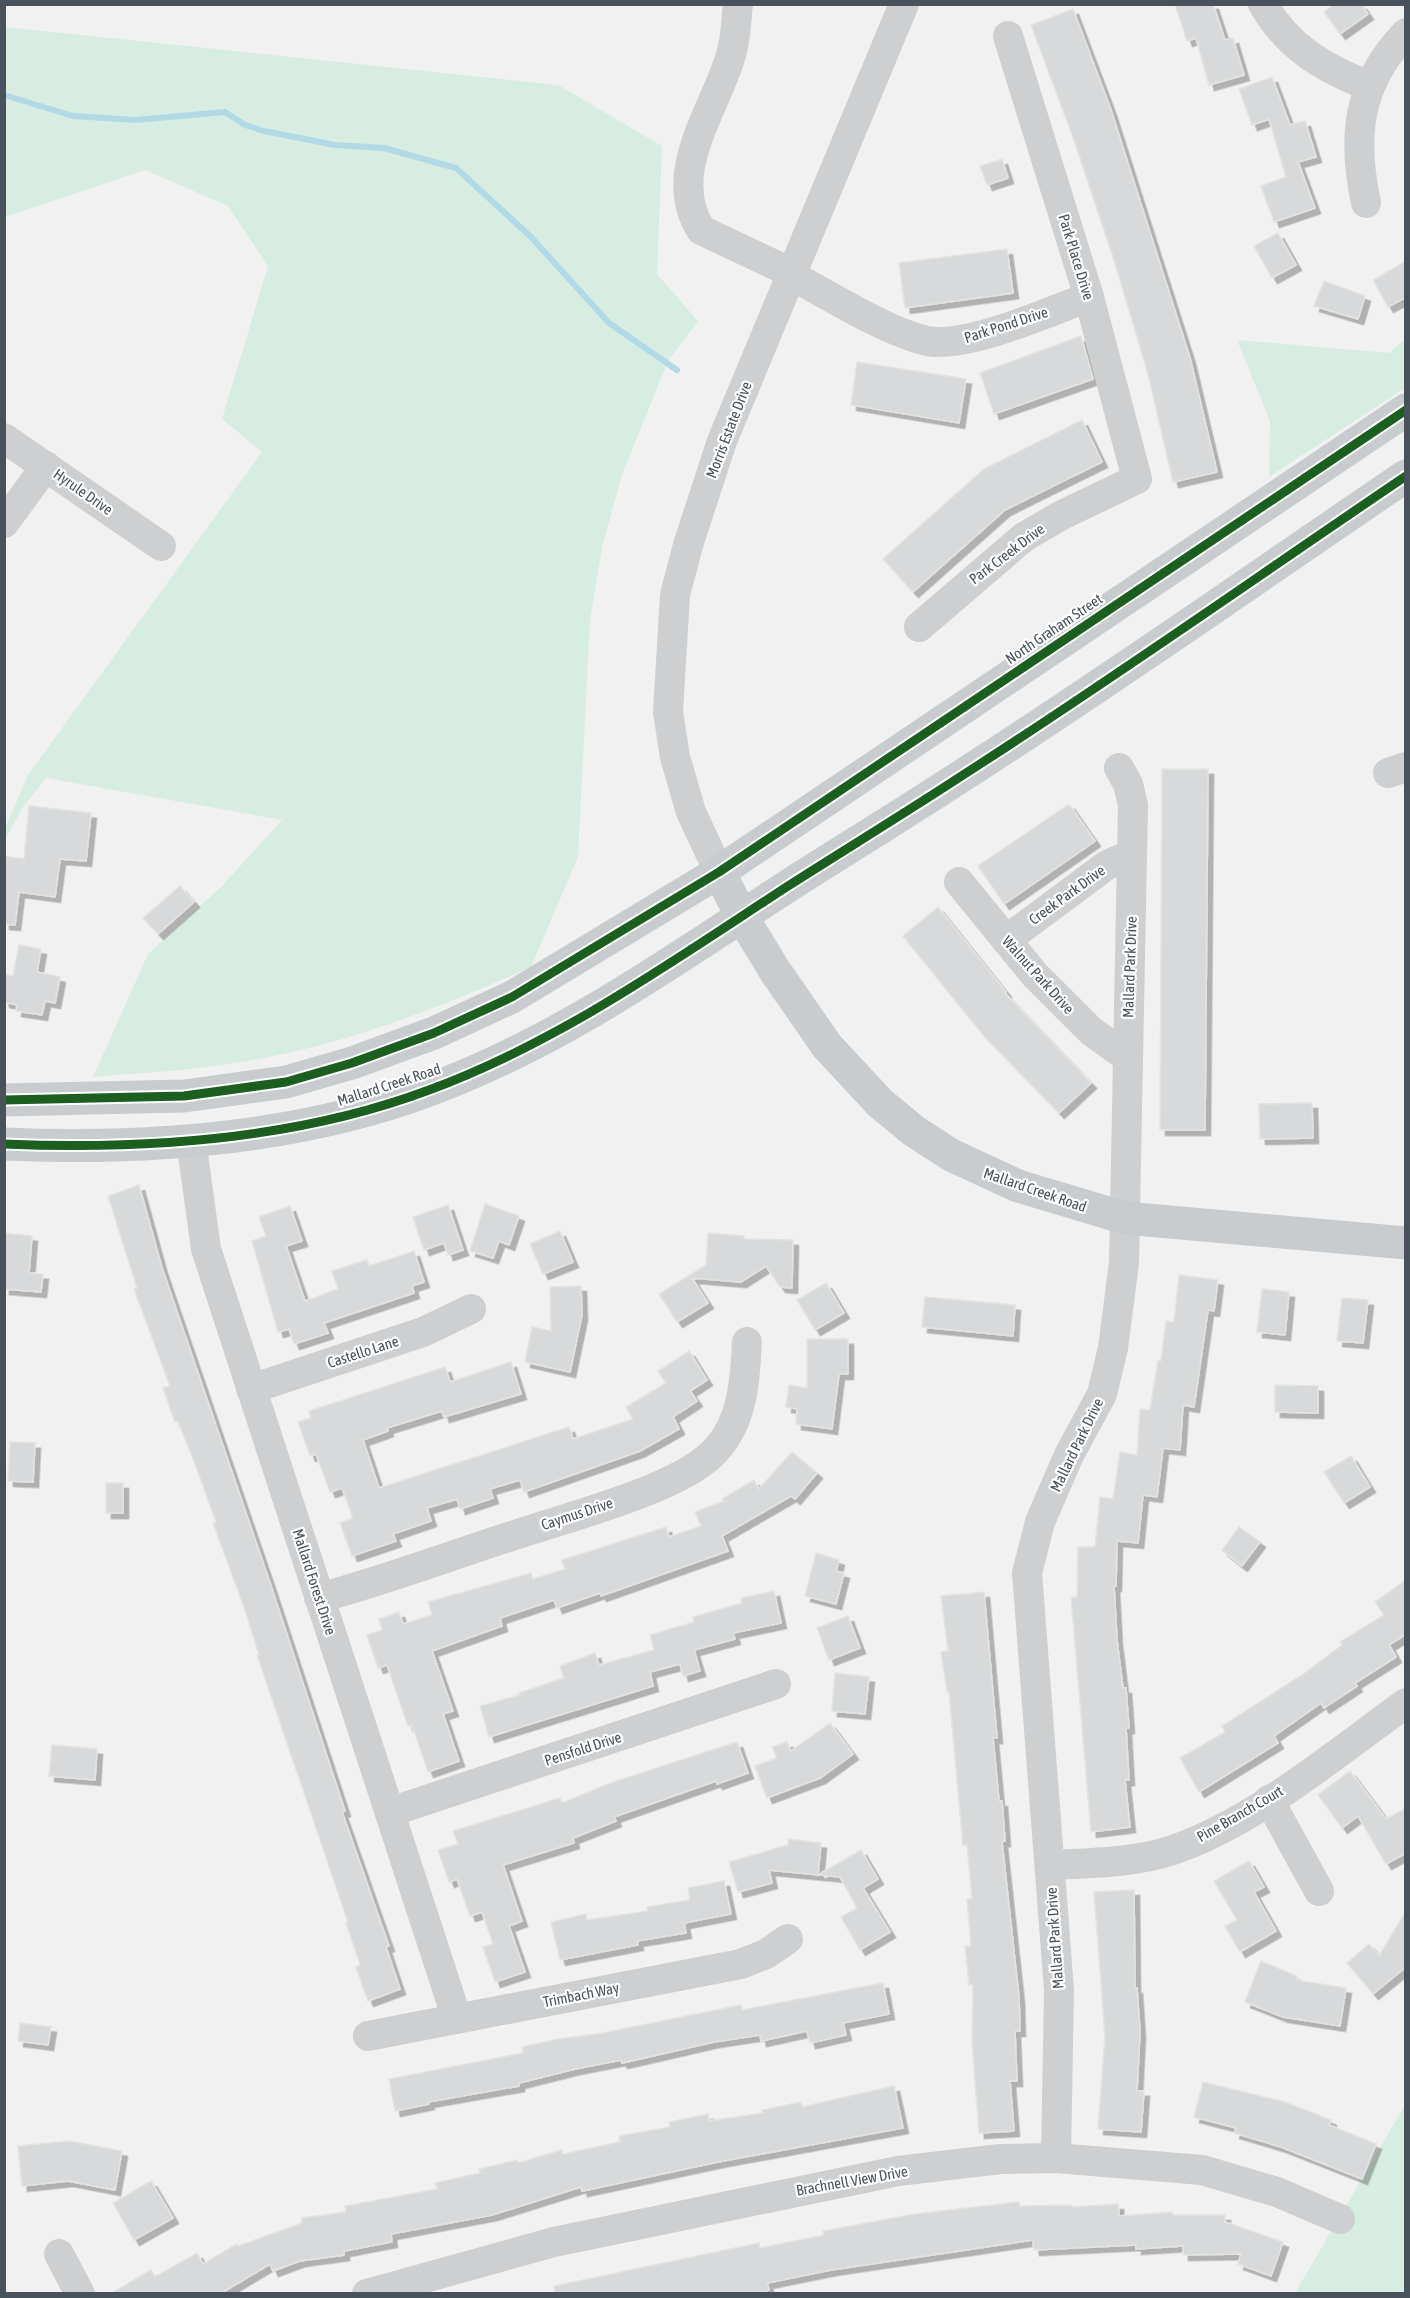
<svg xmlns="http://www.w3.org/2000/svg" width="1410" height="2298" font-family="'Asap Condensed',sans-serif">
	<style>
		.green { fill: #d8ede1 }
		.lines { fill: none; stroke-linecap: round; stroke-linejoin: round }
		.stream { stroke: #b1d9e6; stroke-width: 6 }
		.building { fill: #d8d9da; stroke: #e2e3e3; stroke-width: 1.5; filter: url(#shadow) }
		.minor { stroke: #cdcfd1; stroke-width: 30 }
		.major { stroke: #c9ccce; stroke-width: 33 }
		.cycleway-casing { stroke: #fff; stroke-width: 13 }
		.cycleway { stroke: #1b5e20; stroke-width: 9 }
		.labels { text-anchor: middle; stroke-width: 4.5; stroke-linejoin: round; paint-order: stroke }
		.street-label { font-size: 15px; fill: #49525b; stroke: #fff }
	</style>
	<defs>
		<filter id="shadow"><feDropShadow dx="5.5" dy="5.5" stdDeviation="0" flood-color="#0004"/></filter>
	</defs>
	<rect width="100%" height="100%" fill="#f1f1f1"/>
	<g class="green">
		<path d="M5,27L558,85L662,146L657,274L698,321L668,361L622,475L602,547L590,621L578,857L531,967C435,1010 334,1049 229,1064C184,1071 138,1073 93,1077L148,954L222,886L282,820L46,778L21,810L5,840V828L28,775L262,452L222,419L268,266L228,206L145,170L5,217Z"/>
		<polygon points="1405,339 1405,388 1269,477 1270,421 1237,340 1389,353"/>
		<polygon points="1405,2105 1405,2293 1295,2293"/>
	</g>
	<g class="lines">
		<polyline class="stream" points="4,95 73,116 136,120 225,112 245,125 264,131 335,145 384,148 456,168 531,237 609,323 677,370"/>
	</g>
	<g class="building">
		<polygon points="1175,4 1213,4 1225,40 1233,38 1244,75 1209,85 1196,38 1187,41"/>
		<polygon points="1335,4 1361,4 1368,14 1340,34 1324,12"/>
		<polygon points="1073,9 1111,110 1190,358 1217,472 1173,482 1148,374 1113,257 1074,140 1031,25"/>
		<polygon points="1272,77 1290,125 1305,121 1316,157 1298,162 1315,208 1274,222 1261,186 1286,177 1269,119 1252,125 1239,89"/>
		<polygon points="1002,159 1008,178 987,185 980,166"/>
		<polygon points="1278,233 1296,265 1272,278 1254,246"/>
		<polygon points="1007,249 1013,293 905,308 899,263"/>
		<polygon points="1406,261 1406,297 1388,307 1373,280"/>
		<polygon points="1324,281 1365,296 1358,319 1314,306"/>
		<polygon points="1081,336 1093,379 994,414 980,373"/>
		<polygon points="857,362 966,379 959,423 851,405"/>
		<polygon points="1082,420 1102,462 1005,510 913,592 883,559 984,469"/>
		<polygon points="1162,769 1208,769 1205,1130 1160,1130"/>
		<polygon points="1069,804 1095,841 1004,904 978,866"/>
		<polygon points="29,806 91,813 86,861 60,859 55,897 19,892 15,925 4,924 4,856 24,859"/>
		<polygon points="180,886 194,902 158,934 143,918"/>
		<polygon points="938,907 1006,992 1005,993 1091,1083 1059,1113 983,1035 903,936"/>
		<polygon points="19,945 41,949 37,972 60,977 55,1003 45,1001 42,1015 16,1011 17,1005 4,1002 4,974 13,976"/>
		<polygon points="1312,1103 1313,1138 1260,1139 1259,1104"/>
		<polygon points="139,1185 162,1268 271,1586 345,1811 342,1812 389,1946 386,1947 400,1989 368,2001 356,1967 360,1965 346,1923 348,1922 257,1655 259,1655 245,1610 213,1523 216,1522 195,1464 178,1421 175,1422 163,1388 170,1386 134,1289 137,1288 108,1196"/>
		<polygon points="485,1204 519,1216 509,1245 499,1241 493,1258 470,1251"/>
		<polygon points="448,1205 463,1250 448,1255 444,1243 424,1250 413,1217"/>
		<polygon points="290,1206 302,1241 286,1246 305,1301 338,1289 332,1271 367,1260 369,1266 414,1251 424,1282 412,1286 414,1293 324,1323 328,1333 294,1344 289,1329 278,1332 252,1241 266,1236 259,1217"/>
		<polygon points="560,1231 573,1262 543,1274 530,1244"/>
		<polygon points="4,1233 32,1236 29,1273 43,1274 41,1292 4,1289"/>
		<polygon points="708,1233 744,1236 744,1239 793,1240 792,1288 780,1287 766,1266 741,1282 692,1278 708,1303 677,1322 659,1294 706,1265"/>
		<polygon points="1179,1275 1218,1280 1214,1311 1208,1310 1194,1407 1183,1405 1180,1450 1163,1448 1157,1497 1143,1495 1138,1543 1117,1541 1116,1586 1114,1586 1117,1640 1123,1688 1126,1688 1129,1728 1126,1728 1129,1780 1125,1780 1130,1827 1091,1832 1071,1597 1077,1597 1078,1547 1095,1547 1100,1497 1113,1499 1120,1452 1137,1455 1140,1409 1150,1410 1158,1361 1161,1361 1166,1321 1174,1322"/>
		<polygon points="826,1283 844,1313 815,1330 797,1300"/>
		<polygon points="581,1286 582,1315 570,1372 525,1362 532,1327 551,1331 550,1287"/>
		<polygon points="1262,1289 1289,1292 1285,1335 1257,1332"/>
		<polygon points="925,1297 1015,1305 1013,1336 922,1327"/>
		<polygon points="1342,1298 1368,1300 1363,1343 1337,1341"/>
		<polygon points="807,1339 848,1339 848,1374 839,1374 832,1429 796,1424 797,1409 786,1407 789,1385 807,1388"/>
		<polygon points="689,1351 707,1380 690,1391 697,1401 673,1417 679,1429 640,1451 524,1492 520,1480 490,1489 493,1498 460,1509 457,1499 427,1508 431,1521 393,1534 396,1541 352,1556 340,1523 353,1518 342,1488 330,1492 316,1454 310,1456 298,1422 311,1418 309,1411 445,1367 450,1382 511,1362 521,1394 444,1417 442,1411 387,1428 388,1431 363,1440 379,1488 569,1427 573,1439 633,1419 626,1407 666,1383 658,1371"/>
		<polygon points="1275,1385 1318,1386 1318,1413 1275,1412"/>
		<polygon points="10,1442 35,1443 33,1482 8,1481"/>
		<polygon points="792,1452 817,1473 795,1499 791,1496 722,1536 728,1551 601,1596 600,1593 557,1608 554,1600 500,1618 502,1626 432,1651 453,1711 443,1714 459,1761 428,1772 412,1725 408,1726 387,1665 378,1668 367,1635 382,1630 379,1619 399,1612 403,1624 432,1615 428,1602 531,1573 533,1579 565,1569 562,1560 666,1527 669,1537 701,1526 695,1512 724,1501 722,1499 754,1480 759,1489"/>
		<polygon points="1351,1456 1370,1487 1344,1503 1324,1472"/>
		<rect x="106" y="1483" width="17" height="30"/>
		<polygon points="1239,1527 1260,1542 1242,1566 1222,1550"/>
		<polygon points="816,1553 839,1560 836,1571 844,1573 836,1604 805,1596"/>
		<polygon points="1406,1580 1406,1634 1389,1645 1396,1657 1355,1683 1357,1686 1324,1708 1321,1703 1274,1736 1278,1743 1199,1792 1180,1758 1225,1732 1222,1726 1302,1675 1342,1645 1340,1642 1384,1615 1375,1602"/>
		<polygon points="774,1591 781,1623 733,1633 735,1639 694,1650 700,1671 683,1676 680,1664 650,1672 653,1686 489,1737 480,1706 520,1695 519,1693 564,1678 560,1666 595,1653 599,1665 654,1650 650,1635 694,1622 693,1617 742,1603 741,1598"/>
		<polygon points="984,1592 997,1738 993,1738 999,1801 1002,1801 1005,1841 1002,1842 1019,1997 1020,2031 1015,2031 1017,2081 1010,2081 1014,2131 979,2133 972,2042 973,1985 969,1985 965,1946 971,1946 967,1899 972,1899 967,1845 963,1845 949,1692 947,1692 941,1652 948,1651 941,1596"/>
		<polygon points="848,1616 860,1648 829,1660 817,1628"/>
		<polygon points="835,1673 869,1677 865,1714 832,1711"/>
		<polygon points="830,1723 853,1754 820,1778 767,1798 755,1766 777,1758 772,1747 787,1742 791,1751"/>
		<polygon points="737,1742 748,1773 717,1784 716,1781 614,1817 616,1821 573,1838 574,1843 503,1865 522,1921 509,1926 525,1972 495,1982 483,1947 493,1944 482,1912 470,1916 457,1879 449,1882 438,1850 458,1844 453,1831 560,1798 562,1803 613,1782"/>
		<polygon points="52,1745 97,1749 95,1780 49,1776"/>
		<polygon points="1350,1771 1386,1819 1406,1808 1406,1853 1386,1864 1358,1816 1342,1828 1318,1795"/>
		<polygon points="788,1839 821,1843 818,1875 861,1850 878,1879 863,1888 890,1932 860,1950 841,1917 857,1908 840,1877 769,1870 772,1883 738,1892 729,1862 788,1845"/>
		<polygon points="1249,1861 1264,1887 1254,1892 1276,1931 1240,1952 1225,1926 1237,1920 1214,1881"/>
		<polygon points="724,1881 731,1914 684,1923 686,1933 637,1941 638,1945 560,1960 551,1922 586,1914 587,1920 648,1911 647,1907 690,1900 688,1888"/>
		<polygon points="1134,1890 1135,1988 1137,1988 1140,2032 1137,2091 1144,2091 1141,2132 1098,2129 1105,2037 1094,1892"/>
		<polygon points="1406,1911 1406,1967 1373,1994 1347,1963 1369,1944 1379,1956"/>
		<polygon points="1261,1961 1297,1976 1296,1980 1346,1988 1340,2026 1283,2017 1245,2002"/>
		<polygon points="883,1983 889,2014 843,2023 846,2035 810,2043 807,2031 761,2041 760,2035 714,2042 622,2063 621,2060 575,2069 519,2083 519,2086 428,2102 429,2104 395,2111 389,2079 523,2053 522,2047 558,2039 603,2033 741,2005 742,2010"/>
		<polygon points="20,2023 51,2027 48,2045 18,2041"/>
		<polygon points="1203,2082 1285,2102 1331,2120 1329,2125 1376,2144 1362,2179 1281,2147 1234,2133 1236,2128 1194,2117"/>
		<polygon points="894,2086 903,2128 718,2162 582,2191 581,2187 492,2215 391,2234 392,2242 344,2251 344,2255 300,2261 273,2271 270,2264 220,2294 110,2294 151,2270 155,2277 197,2253 203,2264 237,2244 238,2246 302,2223 301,2218 346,2212 345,2206 437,2189 435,2183 480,2173 479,2169 517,2160 517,2163 562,2150 563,2154 620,2142 619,2136 670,2127 669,2122 708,2114 709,2121 763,2113 762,2110 801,2102 802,2107"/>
		<polygon points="70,2141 122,2151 115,2190 68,2181 22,2186 18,2146"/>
		<polygon points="151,2181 173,2218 134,2240 113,2203"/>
		<polygon points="1019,2202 1020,2206 1072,2205 1072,2207 1118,2204 1119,2216 1172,2212 1173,2215 1225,2215 1225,2222 1283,2242 1271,2276 1238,2264 1241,2254 1183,2255 1183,2246 1136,2249 1136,2245 1034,2250 1033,2240 831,2270 767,2283 769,2290 754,2294 555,2294 554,2286 759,2243 760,2248 824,2235 823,2231 915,2214"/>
	</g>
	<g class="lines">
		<g class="minor">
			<path d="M738,4C736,21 736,39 731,55C715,110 665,173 701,230L792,273"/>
			<path d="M1263,4C1288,48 1324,68 1369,86"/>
			<path d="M1366,203C1352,137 1357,84 1406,33"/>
			<path d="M791,275C830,296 885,331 927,341C967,349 1050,311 1089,297"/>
			<polyline points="4,438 161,546"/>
			<polyline points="4,523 46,466"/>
			<polyline points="919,627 1024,537 1062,515 1137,479 1089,297 1008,36"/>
			<polyline points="1388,773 1406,767"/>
			<polyline points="719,872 691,812 675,757 668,712 675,595 688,545 722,441 904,4"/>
			<polyline points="959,882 1035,975 1091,1031 1127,1057"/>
			<polyline points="1006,940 1107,865 1132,854"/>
			<polyline points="191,1140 206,1249 457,2019"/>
			<polyline points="251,1389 423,1332 471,1309"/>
			<path d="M319,1598C386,1580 452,1555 518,1534C569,1517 674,1490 711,1455C743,1425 745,1382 747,1342"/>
			<polyline points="1269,1800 1319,1891"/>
			<polyline points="390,1812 776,1684"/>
			<path d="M1050,1865C1090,1863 1134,1863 1173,1850C1253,1823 1337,1753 1406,1703"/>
			<polyline points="368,2036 741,1964 766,1954 788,1939"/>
			<polyline points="1056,2158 1059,1990 1027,1573 1040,1522 1069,1455 1102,1394 1113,1348 1124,1263 1133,805 1128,784 1119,768"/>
			<polyline points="59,2254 80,2294"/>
			<polyline points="367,2294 554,2242 898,2171 1001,2159 1056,2158 1202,2170 1277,2192 1340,2219"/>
		</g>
		<g class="major">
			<polyline points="719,872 742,917 775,971 827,1046 880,1103 914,1131 951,1155 1018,1186 1125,1218 1406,1243"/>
			<polyline points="4,1100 184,1096 286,1082 352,1063 434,1033 512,997 719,872 1406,410"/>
			<path d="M4,1144C146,1150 296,1140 429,1090C559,1042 673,961 788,886C846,849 905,813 963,775C1113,679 1258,576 1406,476"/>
		</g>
		<g class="cycleway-casing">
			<g id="cycleway">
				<polyline points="4,1100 184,1096 286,1082 352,1063 434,1033 512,997 719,872 1406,410"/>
				<path d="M4,1144C146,1150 296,1140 429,1090C559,1042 673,961 788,886C846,849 905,813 963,775C1113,679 1258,576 1406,476"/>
			</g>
		</g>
		<use href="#cycleway" class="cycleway"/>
	</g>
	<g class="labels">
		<g class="street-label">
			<text transform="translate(1076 257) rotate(73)" y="5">Park Place Drive</text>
			<text transform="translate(1006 325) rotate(-18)" y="5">Park Pond Drive</text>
			<text transform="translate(729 430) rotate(-69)" y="5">Morris Estate Drive</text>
			<text transform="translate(83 492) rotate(35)" y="5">Hyrule Drive</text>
			<text transform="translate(1007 554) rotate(-37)" y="5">Park Creek Drive</text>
			<text transform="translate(1054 629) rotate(-34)" y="5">North Graham Street</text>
			<text transform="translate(1067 895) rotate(-36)" y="5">Creek Park Drive</text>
			<text transform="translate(1130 967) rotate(-88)" y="5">Mallard Park Drive</text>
			<text transform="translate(1038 975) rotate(48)" y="5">Walnut Park Drive</text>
			<text transform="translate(389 1085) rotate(-18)" y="5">Mallard Creek Road</text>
			<text transform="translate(1035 1190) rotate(19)" y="5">Mallard Creek Road</text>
			<text transform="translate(363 1352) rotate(-18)" y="5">Castello Lane</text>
			<text transform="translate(1077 1445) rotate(-64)" y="5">Mallard Park Drive</text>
			<text transform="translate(577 1514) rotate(-18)" y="5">Caymus Drive</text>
			<text transform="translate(314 1582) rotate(72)" y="5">Mallard Forest Drive</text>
			<text transform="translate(583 1749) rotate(-18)" y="5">Pensfold Drive</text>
			<text transform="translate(1240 1814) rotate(-30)" y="5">Pine Branch Court</text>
			<text transform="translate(1055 1938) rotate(-94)" y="5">Mallard Park Drive</text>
			<text transform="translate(581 1995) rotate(-11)" y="5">Trimbach Way</text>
			<text transform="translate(852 2181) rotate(-10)" y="5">Brachnell View Drive</text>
		</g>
	</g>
	<rect width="1410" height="2298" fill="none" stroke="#49525b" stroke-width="12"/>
</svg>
